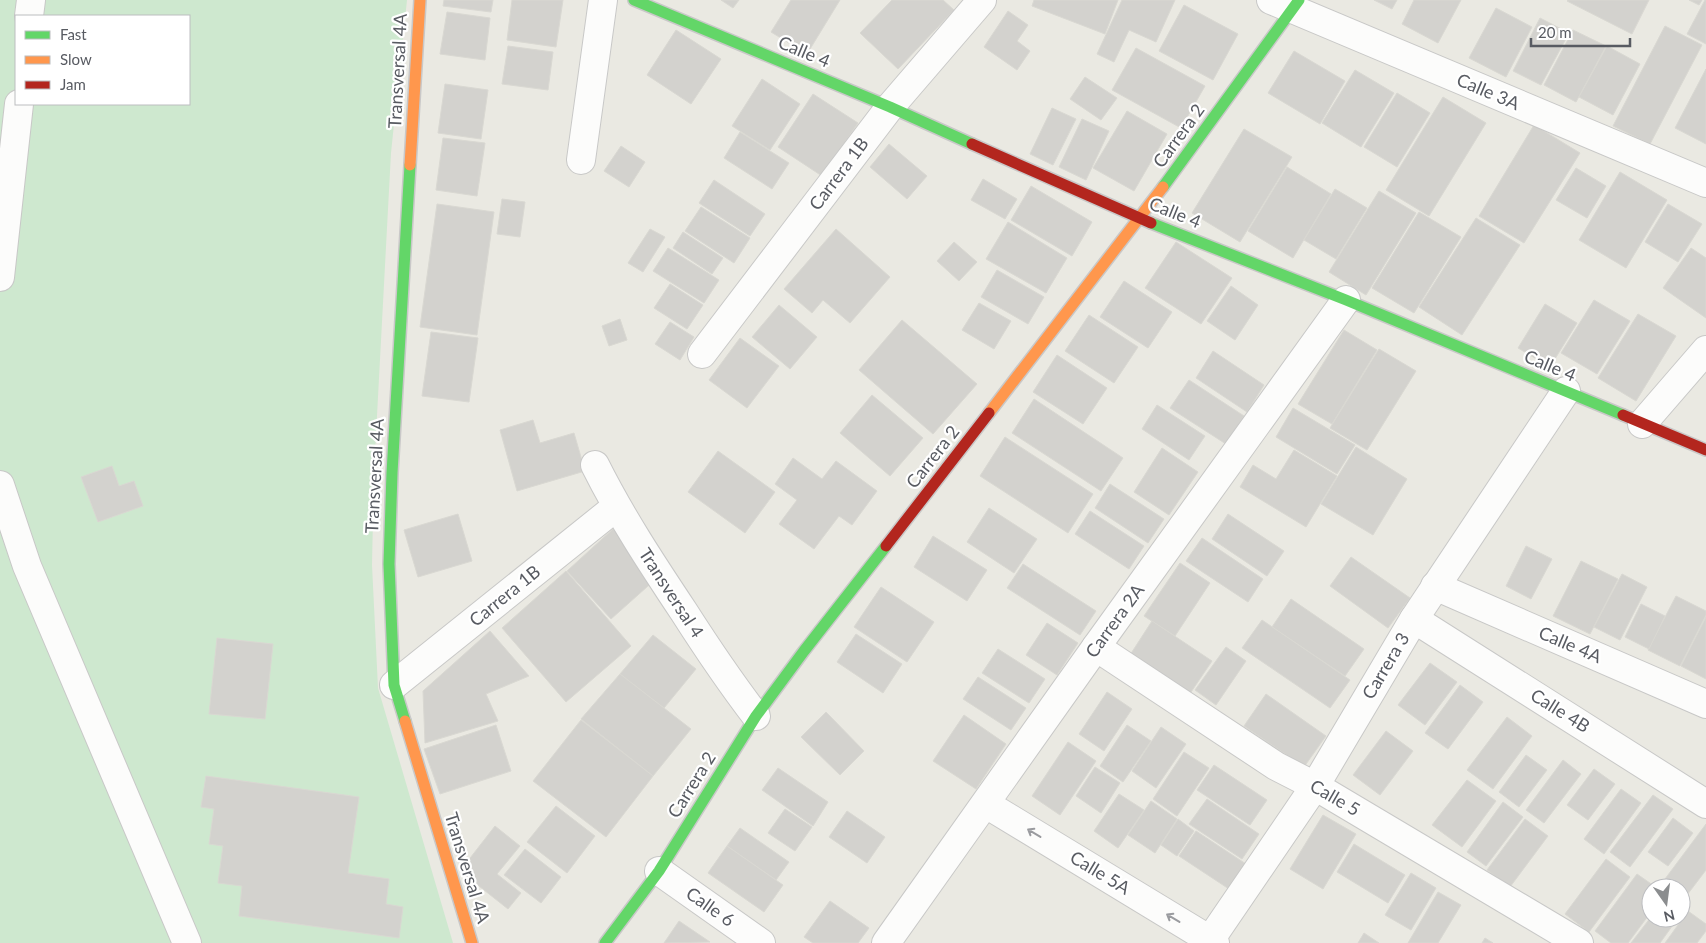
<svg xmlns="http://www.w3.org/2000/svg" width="1706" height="943" font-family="Lato,sans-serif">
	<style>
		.green { fill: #cee8cf; fill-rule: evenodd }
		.building { fill: #d3d2ce; stroke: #d9d8d2 }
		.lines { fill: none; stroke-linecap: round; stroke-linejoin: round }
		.street-casing { stroke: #c8c8c7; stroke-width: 30 }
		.fast-casing { stroke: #c9c8c8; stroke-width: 14 }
		.slow-casing { stroke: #c9c8c8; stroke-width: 14 }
		.jam-casing { stroke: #c9c8c8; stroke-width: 14 }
		.street { stroke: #fcfcfb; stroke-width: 28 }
		.fast { stroke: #63d668; stroke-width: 11 }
		.slow { stroke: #ff974d; stroke-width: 11 }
		.jam { stroke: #b3261e; stroke-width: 11 }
		.oneway { stroke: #9a9b9f }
		.labels { text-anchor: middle; stroke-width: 4.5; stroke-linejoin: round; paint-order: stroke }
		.street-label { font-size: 18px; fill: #585b62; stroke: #fff }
	</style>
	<rect width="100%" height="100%" fill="#eae9e2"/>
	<path class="green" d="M0,0H407L391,153L374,472L372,565L378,688L453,943H0ZM16,16H189V104H16Z"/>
	<g class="building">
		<polygon points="444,0 493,0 491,12 443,6"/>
		<polygon points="512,0 563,0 556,47 507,40"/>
		<polygon points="721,0 739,0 733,8"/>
		<polygon points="791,0 840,0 807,54 771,32"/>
		<polygon points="892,0 943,0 954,10 898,69 860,33"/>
		<polygon points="1034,0 1118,0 1105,34 1032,6"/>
		<polygon points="1122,0 1175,0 1156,42 1129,30 1114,62 1097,54"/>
		<polygon points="1374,0 1397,0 1392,9"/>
		<polygon points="1414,0 1461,0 1438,43 1402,24"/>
		<polygon points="1568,0 1649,0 1632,34 1567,1"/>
		<polygon points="1689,0 1702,0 1699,5"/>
		<polygon points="1705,0 1706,0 1706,44 1687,34"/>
		<polygon points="1184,5 1238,34 1213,80 1159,51"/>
		<polygon points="1496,8 1532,27 1506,77 1469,58"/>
		<polygon points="1008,11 1028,25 1017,41 1030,51 1017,70 984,47"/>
		<polygon points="447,12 490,18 485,60 440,54"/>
		<polygon points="1540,18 1569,33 1541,85 1513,71"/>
		<polygon points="1665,26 1702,45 1650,144 1613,126"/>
		<polygon points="676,30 721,59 691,104 647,75"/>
		<polygon points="1573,30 1606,46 1576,102 1544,85"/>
		<polygon points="508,46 553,52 548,90 502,84"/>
		<polygon points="1607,46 1640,64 1613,115 1579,97"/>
		<polygon points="1136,48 1205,86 1181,128 1112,90"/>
		<polygon points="1294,51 1345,81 1320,124 1268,93"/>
		<polygon points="1706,69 1706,144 1675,128"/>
		<polygon points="1355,70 1394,93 1361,147 1322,123"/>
		<polygon points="1085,77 1117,98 1101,120 1070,99"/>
		<polygon points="762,79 800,104 770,150 732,126"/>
		<polygon points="445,84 488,90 481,139 438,133"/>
		<polygon points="1397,93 1430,113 1397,167 1364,147"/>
		<polygon points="813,94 858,123 822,176 778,147"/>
		<polygon points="1443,97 1486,123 1429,216 1386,190"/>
		<polygon points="1052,108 1076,119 1053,165 1030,154"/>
		<polygon points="1127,111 1167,134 1134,191 1093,168"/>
		<polygon points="1082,119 1109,131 1086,180 1059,167"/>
		<polygon points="1534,125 1580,153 1524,243 1479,216"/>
		<polygon points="1244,129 1292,157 1240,242 1192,213"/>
		<polygon points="740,132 789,163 772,189 724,158"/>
		<polygon points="443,138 485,143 477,196 436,190"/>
		<polygon points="889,144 927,176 907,199 870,167"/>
		<polygon points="621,146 645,162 629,187 604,171"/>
		<polygon points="1287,167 1331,194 1293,258 1248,231"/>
		<polygon points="1576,168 1606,186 1587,218 1556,200"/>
		<polygon points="1620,172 1667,200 1626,268 1579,240"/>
		<polygon points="983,179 1017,199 1005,219 971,200"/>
		<polygon points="714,180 765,214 750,236 699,203"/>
		<polygon points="1031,186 1092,222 1072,256 1011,220"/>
		<polygon points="1335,189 1367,208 1336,259 1304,240"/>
		<polygon points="1379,191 1416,213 1366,295 1329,272"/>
		<polygon points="502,199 525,202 520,237 497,234"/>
		<polygon points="437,204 494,212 477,335 420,327"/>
		<polygon points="1668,204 1702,224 1678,262 1645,242"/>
		<polygon points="701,207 750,238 734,263 685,231"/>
		<polygon points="1419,212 1461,237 1414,313 1372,288"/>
		<polygon points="1476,218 1520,245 1462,335 1419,307"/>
		<polygon points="1008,222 1067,258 1046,293 986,259"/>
		<polygon points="650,229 665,237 643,272 628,263"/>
		<polygon points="836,229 890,277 850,323 823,300 812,313 784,289"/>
		<polygon points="683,232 723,258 712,274 673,248"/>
		<polygon points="954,242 977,262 959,281 937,261"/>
		<polygon points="1176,242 1232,278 1201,324 1145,288"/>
		<polygon points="668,248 719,280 704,303 653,271"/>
		<polygon points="1691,248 1706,258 1706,318 1663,288"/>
		<polygon points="997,270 1044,297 1028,324 981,297"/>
		<polygon points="1124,281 1172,312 1148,348 1100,317"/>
		<polygon points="670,284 703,305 687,329 654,308"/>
		<polygon points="1231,286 1258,305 1235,340 1207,321"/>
		<polygon points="1594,300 1630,321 1597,374 1561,353"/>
		<polygon points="979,303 1011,321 994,349 962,330"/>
		<polygon points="1545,304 1577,323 1550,367 1518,348"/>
		<polygon points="779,305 817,337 790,369 752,337"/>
		<polygon points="1638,314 1676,336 1636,401 1598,378"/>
		<polygon points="1089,315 1138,347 1114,383 1065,351"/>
		<polygon points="620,319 627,340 609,346 602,326"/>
		<polygon points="902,320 977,384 933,434 859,370"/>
		<polygon points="670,322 694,337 680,360 655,344"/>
		<polygon points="1344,330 1377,350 1332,424 1298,404"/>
		<polygon points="431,332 478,338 469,402 422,396"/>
		<polygon points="740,338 779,366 747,408 709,380"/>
		<polygon points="1379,349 1416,371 1367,450 1330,428"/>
		<polygon points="1213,351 1264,385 1247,412 1196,378"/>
		<polygon points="1057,355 1107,388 1083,424 1033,392"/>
		<polygon points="1189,380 1244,416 1226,444 1170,408"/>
		<polygon points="872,395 923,438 890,476 840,433"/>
		<polygon points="1034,399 1123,458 1101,491 1012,433"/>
		<polygon points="1157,405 1205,436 1189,460 1142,429"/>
		<polygon points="1293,408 1355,445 1337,474 1276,437"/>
		<polygon points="533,420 540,443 574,433 585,471 517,491 500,430"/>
		<polygon points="1005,437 1093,494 1068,533 980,476"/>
		<polygon points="1356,447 1407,479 1373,535 1321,504"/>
		<polygon points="1162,448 1198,472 1169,515 1134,492"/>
		<polygon points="1294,450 1337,476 1306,527 1240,487 1253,465 1276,479"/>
		<polygon points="718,451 775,492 745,533 688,492"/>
		<polygon points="793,458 822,479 836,461 877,491 852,525 839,516 814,549 779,524 797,500 775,484"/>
		<polygon points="112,466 119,486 134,481 143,506 98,522 81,477"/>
		<polygon points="1110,484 1164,519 1148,543 1095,508"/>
		<polygon points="989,508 1037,539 1014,573 967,542"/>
		<polygon points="1090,511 1144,546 1129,569 1075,534"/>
		<polygon points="458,514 472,561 418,577 404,530"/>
		<polygon points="1228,514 1284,551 1267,576 1212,539"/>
		<polygon points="613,529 657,578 611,619 567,571"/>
		<polygon points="933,536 987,570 967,601 914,567"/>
		<polygon points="1202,538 1263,579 1248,602 1186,561"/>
		<polygon points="1526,546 1552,559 1531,599 1506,586"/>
		<polygon points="1351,557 1410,598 1388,628 1330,586"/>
		<polygon points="1581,561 1618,579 1590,634 1553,616"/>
		<polygon points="1180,563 1210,583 1175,636 1144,616"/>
		<polygon points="1023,564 1096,611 1080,635 1007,588"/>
		<polygon points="566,571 631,646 566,702 502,628"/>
		<polygon points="1622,574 1647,587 1620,640 1594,627"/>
		<polygon points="881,587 934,622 907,662 854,627"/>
		<polygon points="1676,596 1706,611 1706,615 1680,666 1648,650"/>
		<polygon points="1291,599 1364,649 1345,676 1272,627"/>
		<polygon points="1641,604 1665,616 1649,649 1625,637"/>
		<polygon points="1706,617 1706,679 1681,666"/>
		<polygon points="1262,620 1350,680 1330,708 1242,648"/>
		<polygon points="1152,621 1212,661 1189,695 1130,655"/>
		<polygon points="1047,623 1078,643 1057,675 1026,655"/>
		<polygon points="490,631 529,676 486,694 498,721 425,743 423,691"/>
		<polygon points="856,634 902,664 883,693 837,662"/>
		<polygon points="653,635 696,669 664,708 620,674"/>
		<polygon points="217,638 273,644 265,719 209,714"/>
		<polygon points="1226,647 1246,661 1216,705 1195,690"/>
		<polygon points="998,649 1045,679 1029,703 982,673"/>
		<polygon points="1430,663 1457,682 1425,725 1398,705"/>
		<polygon points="620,674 691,729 653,776 581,719"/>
		<polygon points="978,677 1026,708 1011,730 963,699"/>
		<polygon points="1460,685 1483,702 1448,749 1425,733"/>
		<polygon points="1107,692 1132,709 1104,751 1079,734"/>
		<polygon points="1266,694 1326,736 1304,767 1244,726"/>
		<polygon points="826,712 864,751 840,775 801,737"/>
		<polygon points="964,715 1006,744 976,789 933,761"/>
		<polygon points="1507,717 1532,736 1493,789 1467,770"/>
		<polygon points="581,720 653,776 606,837 533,781"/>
		<polygon points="496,725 511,771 440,794 424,749"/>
		<polygon points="1127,725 1151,741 1123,782 1100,766"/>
		<polygon points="1161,727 1186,744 1156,788 1132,771"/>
		<polygon points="1386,731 1413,751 1380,795 1353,775"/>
		<polygon points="1068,742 1096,761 1060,815 1032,796"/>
		<polygon points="1184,752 1209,768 1177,816 1153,799"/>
		<polygon points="1526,755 1547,770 1519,807 1499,792"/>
		<polygon points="1563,760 1581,774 1544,823 1526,810"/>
		<polygon points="1214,765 1267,800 1250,825 1197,790"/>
		<polygon points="1095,767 1120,783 1101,813 1076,796"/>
		<polygon points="778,768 828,802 813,826 762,790"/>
		<polygon points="1594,769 1615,784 1588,820 1567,805"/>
		<polygon points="206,776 359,797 348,873 389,879 386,904 403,907 399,938 239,916 242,886 218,883 223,846 209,844 214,809 201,807"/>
		<polygon points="1467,780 1496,801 1462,847 1432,825"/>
		<polygon points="1621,789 1641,803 1604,854 1584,839"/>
		<polygon points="1119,794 1144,810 1118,848 1094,831"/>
		<polygon points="1653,795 1673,809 1630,867 1610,852"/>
		<polygon points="1207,799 1259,834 1242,859 1189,824"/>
		<polygon points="1151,801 1177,819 1155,853 1128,835"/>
		<polygon points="1503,802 1523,817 1486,866 1467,852"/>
		<polygon points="556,806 595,836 567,873 527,842"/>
		<polygon points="785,809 812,827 795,851 768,833"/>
		<polygon points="847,811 885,837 867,863 829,837"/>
		<polygon points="1323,815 1356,834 1323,889 1290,869"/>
		<polygon points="1673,818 1693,833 1668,866 1648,852"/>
		<polygon points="1178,819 1194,831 1177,856 1161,845"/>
		<polygon points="1525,819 1548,836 1510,887 1487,870"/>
		<polygon points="1706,824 1706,870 1684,899 1681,897 1681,888 1669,888 1662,883"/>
		<polygon points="495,826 520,846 497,874 521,893 508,909 460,871"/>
		<polygon points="740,828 789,862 776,880 727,846"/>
		<polygon points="1196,831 1246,864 1229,889 1179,856"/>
		<polygon points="1354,844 1405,875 1388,903 1337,872"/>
		<polygon points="727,846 783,885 764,912 708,873"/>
		<polygon points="525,849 561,877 541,903 504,875"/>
		<polygon points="1606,859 1630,877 1589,932 1565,914"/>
		<polygon points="1411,873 1436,888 1411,930 1385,915"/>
		<polygon points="1637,874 1657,888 1651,888 1651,912 1628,943 1611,943 1595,931"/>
		<polygon points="1438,892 1461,905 1438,943 1408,943"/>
		<polygon points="830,901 869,928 858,943 813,943 804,937"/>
		<polygon points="1681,904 1686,908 1681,915"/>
		<polygon points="1688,911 1706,924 1706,931 1697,943 1665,943"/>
		<polygon points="1651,917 1651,918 1678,918 1660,943 1631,943"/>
		<polygon points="679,921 710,942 664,943"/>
		<polygon points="1364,933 1379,943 1358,943"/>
		<polygon points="1485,938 1493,943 1482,943"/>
	</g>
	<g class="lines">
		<g class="street-casing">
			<g id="street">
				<polyline points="1271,0 1706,183"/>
				<polyline points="29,16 31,0"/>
				<polyline points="581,160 603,0"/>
				<polyline points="0,277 19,104"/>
				<polyline points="702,354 890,107 982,0"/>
				<polyline points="1642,424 1706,350"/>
				<path d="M595,465C621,517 652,564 684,612C707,648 730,682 756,716"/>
				<polyline points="0,485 27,566 187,943"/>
				<polyline points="1435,586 1706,704"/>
				<polyline points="1414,619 1706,804"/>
				<polyline points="1096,647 1276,766 1315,786 1579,943"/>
				<polyline points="394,685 616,507"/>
				<polyline points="986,804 1215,943"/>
				<polyline points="659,871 761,943"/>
				<polyline points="886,943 1096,647 1346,300"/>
				<polyline points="1208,943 1315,786 1414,619 1566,391"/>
			</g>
		</g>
		<g class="fast-casing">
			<g id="fast">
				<polyline points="634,0 890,107 972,144"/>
				<polyline points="1163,187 1299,0"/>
				<polyline points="1151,223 1346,300 1623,415"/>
				<polyline points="405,721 394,685 389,564 392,473 410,165"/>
				<polyline points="605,943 659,871 756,716 804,651 886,546"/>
			</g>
		</g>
		<g class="slow-casing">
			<g id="slow">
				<polyline points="410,165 420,0"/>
				<polyline points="989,413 1163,187"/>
				<polyline points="405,721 472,943"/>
			</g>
		</g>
		<g class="jam-casing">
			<g id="jam">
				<polyline points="972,144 1151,223"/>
				<polyline points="1623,415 1706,450"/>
				<polyline points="886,546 989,413"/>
			</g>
		</g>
		<use href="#street" class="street"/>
		<use href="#fast" class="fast"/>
		<use href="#slow" class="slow"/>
		<use href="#jam" class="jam"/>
	</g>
	<defs><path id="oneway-shaft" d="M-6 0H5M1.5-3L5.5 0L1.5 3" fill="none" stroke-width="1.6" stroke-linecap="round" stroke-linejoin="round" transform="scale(1.25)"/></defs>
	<g class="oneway">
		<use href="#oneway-shaft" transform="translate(1034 833) rotate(-149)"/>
		<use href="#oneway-shaft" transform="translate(1173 918) rotate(-149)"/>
	</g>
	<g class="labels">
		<g class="street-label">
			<text transform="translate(804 52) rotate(23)" y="6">Calle 4</text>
			<text transform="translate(398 71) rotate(-87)" y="6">Transversal 4A</text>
			<text transform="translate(1488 92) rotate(23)" y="6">Calle 3A</text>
			<text transform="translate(1179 136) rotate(-54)" y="6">Carrera 2</text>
			<text transform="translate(839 174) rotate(-53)" y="6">Carrera 1B</text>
			<text transform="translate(1175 213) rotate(22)" y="6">Calle 4</text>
			<text transform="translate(1550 366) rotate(23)" y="6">Calle 4</text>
			<text transform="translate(933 457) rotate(-52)" y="6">Carrera 2</text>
			<text transform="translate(375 476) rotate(-87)" y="6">Transversal 4A</text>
			<text transform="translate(671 593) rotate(57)" y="6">Transversal 4</text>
			<text transform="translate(505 596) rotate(-39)" y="6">Carrera 1B</text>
			<text transform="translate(1115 621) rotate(-54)" y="6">Carrera 2A</text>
			<text transform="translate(1570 645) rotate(23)" y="6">Calle 4A</text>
			<text transform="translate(1386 666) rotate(-59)" y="6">Carrera 3</text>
			<text transform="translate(1560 711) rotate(32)" y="6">Calle 4B</text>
			<text transform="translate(692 785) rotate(-58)" y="6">Carrera 2</text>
			<text transform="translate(1335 798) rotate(30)" y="6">Calle 5</text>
			<text transform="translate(467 868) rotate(73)" y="6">Transversal 4A</text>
			<text transform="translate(1100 873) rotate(31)" y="6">Calle 5A</text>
			<text transform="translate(710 907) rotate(35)" y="6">Calle 6</text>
		</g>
	</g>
	<rect x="15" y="15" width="175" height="90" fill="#ffffff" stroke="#bcbdc0"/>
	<rect x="25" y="31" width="25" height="8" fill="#63d668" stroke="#bcbdc0"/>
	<text x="60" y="40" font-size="15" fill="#585b62">Fast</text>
	<rect x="25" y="56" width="25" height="8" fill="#ff974d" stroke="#bcbdc0"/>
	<text x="60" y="65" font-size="15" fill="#585b62">Slow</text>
	<rect x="25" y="81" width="25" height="8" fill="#b3261e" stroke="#bcbdc0"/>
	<text x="60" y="90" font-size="15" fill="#585b62">Jam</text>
	<g transform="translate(1666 903) rotate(166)"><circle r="24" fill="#ffffff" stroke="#bcbdc0"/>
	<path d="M0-4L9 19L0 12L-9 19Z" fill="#8b8d8f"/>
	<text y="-8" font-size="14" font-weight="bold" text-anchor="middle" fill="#585b62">N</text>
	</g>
	<path d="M1531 38v8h99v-8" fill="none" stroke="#585b62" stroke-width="2.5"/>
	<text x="1538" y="38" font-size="15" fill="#585b62" stroke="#ffffff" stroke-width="4" paint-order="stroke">20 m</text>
</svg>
